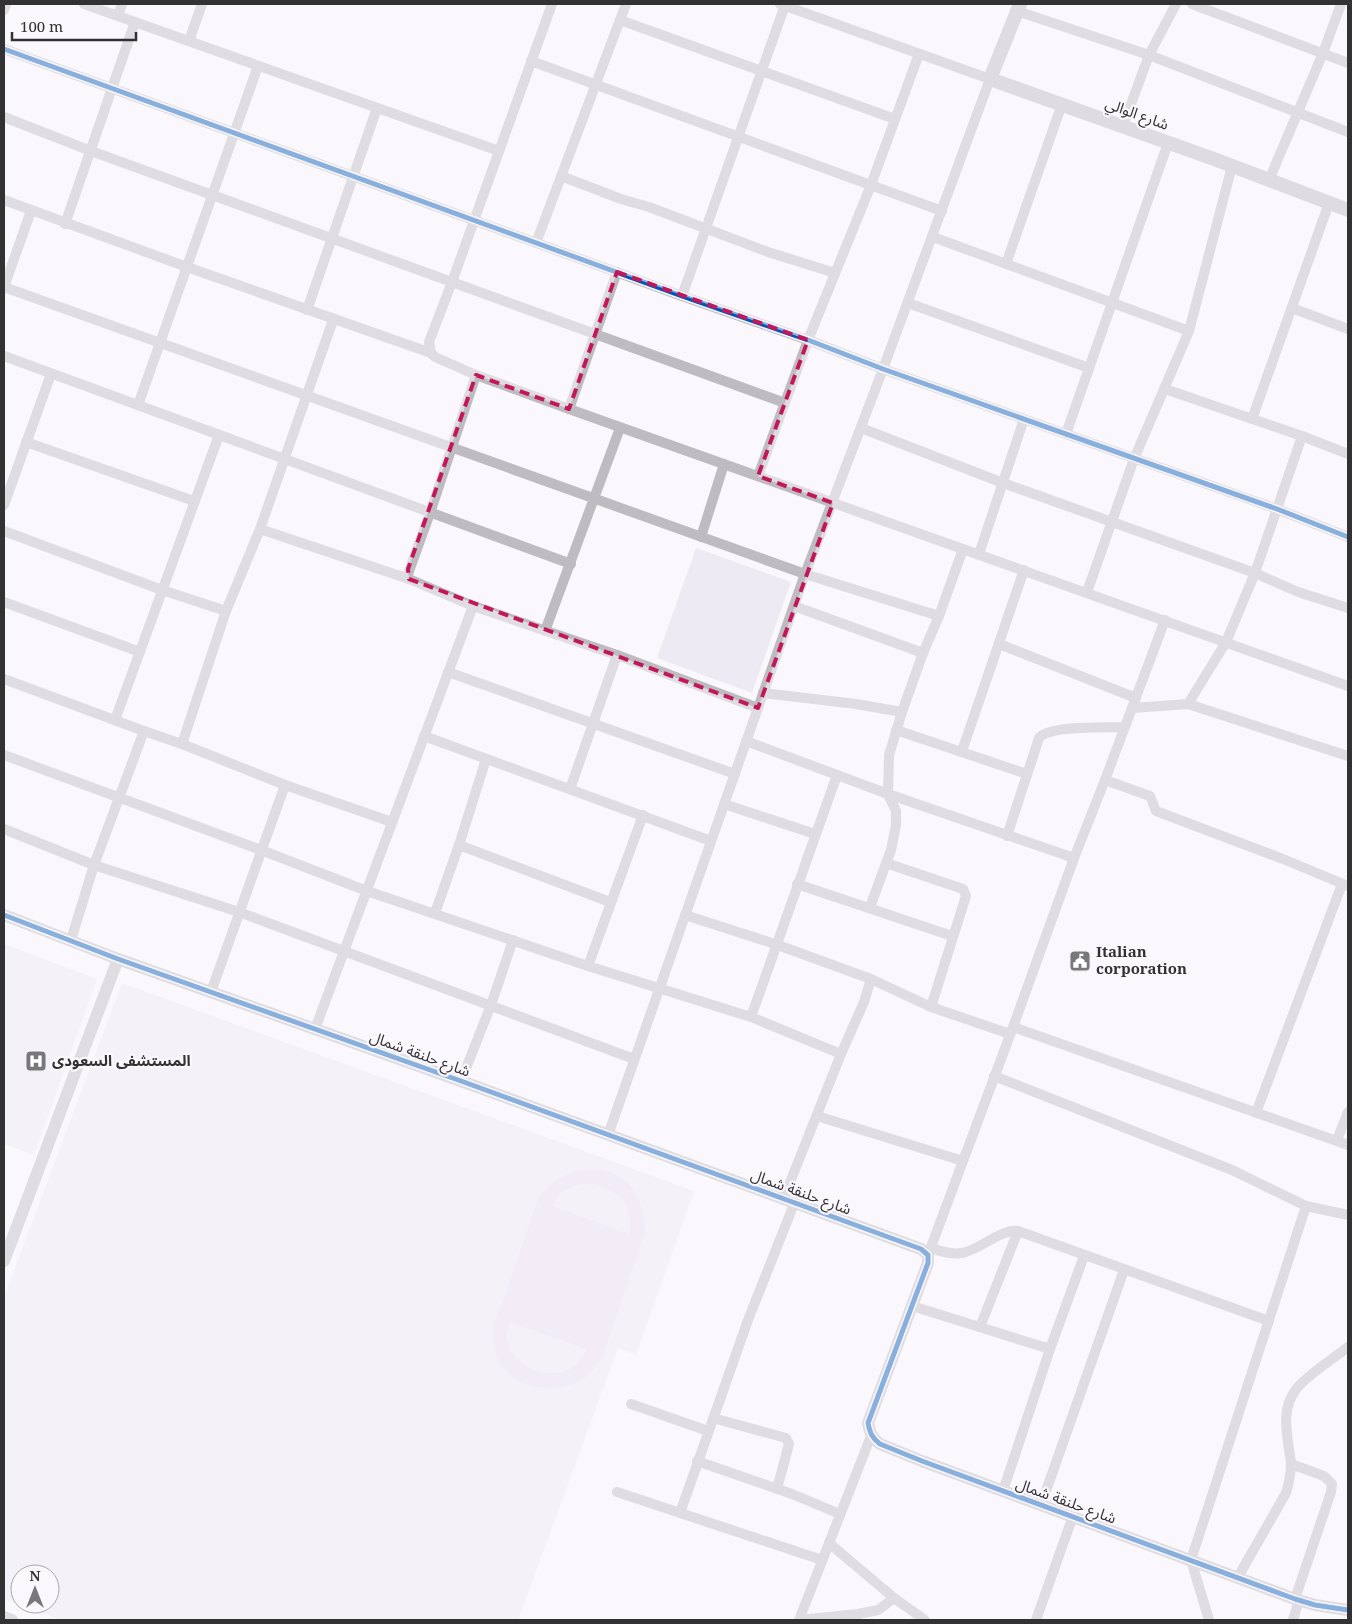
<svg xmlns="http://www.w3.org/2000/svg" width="1352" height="1624" font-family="'Noto Serif','Noto Sans Arabic',serif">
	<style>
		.built { fill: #eeeaf3; fill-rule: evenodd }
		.pitch { fill: #e6deef; fill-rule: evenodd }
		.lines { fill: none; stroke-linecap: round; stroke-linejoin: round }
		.minor { stroke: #bebcc0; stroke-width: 10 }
		.tertiary { stroke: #bebcc0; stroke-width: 12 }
		.secondary { stroke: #bebac0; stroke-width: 14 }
		.cycleway-casing { stroke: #faf7fd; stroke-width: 8 }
		.cycleway { stroke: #0057b8; stroke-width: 5 }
		.marked { fill: none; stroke: #c2185b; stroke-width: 4; stroke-dasharray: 10 6; stroke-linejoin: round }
		.labels { text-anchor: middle; stroke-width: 4.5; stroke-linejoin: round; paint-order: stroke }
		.street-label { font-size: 15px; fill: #323133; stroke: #faf7fd }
		.poi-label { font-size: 15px; font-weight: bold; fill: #323133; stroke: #faf7fd; text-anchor: start }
	</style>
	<rect width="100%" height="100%" fill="#faf8fc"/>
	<g class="built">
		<polygon points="696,548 791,582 752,693 657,658"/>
		<polygon points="4,944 97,979 34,1155 4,1144"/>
		<path d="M122,983L694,1191L636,1355L618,1348L518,1620H61L4,1599V1297ZM20,1574H50V1604H20Z"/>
	</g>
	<path class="pitch" d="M579,1170C585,1170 592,1169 599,1170C632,1174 645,1202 645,1233L605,1351C599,1363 592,1373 581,1380C559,1394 515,1389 501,1365C494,1355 494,1340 493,1328L539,1197C551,1181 560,1177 579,1170ZM588,1183C617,1190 635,1201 629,1234L552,1206C561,1188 569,1187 588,1183ZM510,1322L586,1349L587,1350C584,1354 582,1359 578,1363C554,1385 511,1370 507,1337C507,1332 509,1327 510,1322Z"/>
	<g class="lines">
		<g class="minor">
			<polyline points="84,4 499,151"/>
			<polyline points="1192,4 1348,63"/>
			<polyline points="4,10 6,4"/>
			<polyline points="1017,11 1149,55 1348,132"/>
			<polyline points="118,15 122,4"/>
			<polyline points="620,20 895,119"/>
			<polyline points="189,41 202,4"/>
			<polyline points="4,49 682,296 808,340 883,369 1277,509 1348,537"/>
			<polyline points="531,61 942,211"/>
			<polyline points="4,117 91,151 785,403"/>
			<polyline points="1123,126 1149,55 1176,4"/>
			<polyline points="561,176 621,199 649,207 768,252 835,273"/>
			<polyline points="1269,180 1323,53 1341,4"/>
			<polyline points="4,200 187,267 431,353"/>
			<polyline points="65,224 135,22"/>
			<polyline points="933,237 1189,331"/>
			<polyline points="536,243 626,4"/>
			<polyline points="1006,264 1062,104"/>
			<polyline points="4,287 805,574 939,616"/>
			<polyline points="4,287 31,211"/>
			<polyline points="682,296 785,5"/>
			<polyline points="908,303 1089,368"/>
			<polyline points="1292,308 1348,329"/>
			<polyline points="307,310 377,108"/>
			<polyline points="4,356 571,564"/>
			<polyline points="476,375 569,409 1348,686"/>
			<polyline points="1165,389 1302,436 1348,454"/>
			<polyline points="138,405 258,66"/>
			<polyline points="569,409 617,272"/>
			<polyline points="1252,419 1329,203"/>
			<polyline points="861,428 1003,483 1255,573 1298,592 1348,608"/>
			<polyline points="1066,434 1168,143"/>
			<polyline points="26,442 194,501"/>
			<polyline points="758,476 808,340 871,185 919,54"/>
			<polyline points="4,505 51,374"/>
			<polyline points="260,529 409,579"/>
			<polyline points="4,531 162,590 226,611"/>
			<polyline points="701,537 724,464"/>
			<polyline points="979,554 1024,419"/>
			<polyline points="1087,592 1134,459 1189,331 1232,166"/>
			<polyline points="4,602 140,652"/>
			<polyline points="473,606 617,655 758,708"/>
			<polyline points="794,606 923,653"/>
			<polyline points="545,631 620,428"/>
			<polyline points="999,644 1136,698"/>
			<polyline points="448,672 735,774"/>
			<polyline points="4,679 144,731 182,744 285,785 392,822"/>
			<polyline points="763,693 856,704 902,712"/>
			<polyline points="1188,704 1226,642 1255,573 1302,436"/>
			<polyline points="1132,708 1188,704 1348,756"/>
			<polyline points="115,720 219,435"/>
			<polyline points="896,730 1027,774"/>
			<polyline points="424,736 711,841"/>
			<polyline points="746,741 888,794 1074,858"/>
			<polyline points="182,744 226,611 260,529 333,320"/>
			<polyline points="962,751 1024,570"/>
			<polyline points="4,755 261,850 367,891 588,966 751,1017 841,1054"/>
			<polyline points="1105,780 1150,796 1156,811 1283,859 1348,886"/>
			<polyline points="570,789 617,655"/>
			<polyline points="724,804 815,834"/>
			<polyline points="4,829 94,865 239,912 634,1059"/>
			<path d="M1007,836L1039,738C1050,725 1106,728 1125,727"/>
			<polyline points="459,845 610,902"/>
			<polyline points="886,863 963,889 966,896 931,1007"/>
			<polyline points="797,884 952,936"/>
			<polyline points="870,907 891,850 896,825 896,811 888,794 889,755 902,712 923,653 939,616 963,549"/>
			<polyline points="435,913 459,845 486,759"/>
			<polyline points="685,915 775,944 871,979 931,1007 1010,1034"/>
			<polyline points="71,940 94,865 144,731"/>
			<polyline points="588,966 643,815"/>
			<polyline points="211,992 285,785"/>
			<polyline points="751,1017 837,775"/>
			<polyline points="1013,1027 1348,1145"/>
			<polyline points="315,1029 473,606 409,579 408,574 430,513 476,375 435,357 431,353 429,342 452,282 552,4"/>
			<polyline points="994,1076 1232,1170 1306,1206 1348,1215"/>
			<polyline points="461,1081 491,1005 513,940"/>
			<polyline points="1256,1113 1342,884"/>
			<polyline points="817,1116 963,1161"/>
			<polyline points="608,1135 805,574 883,369 990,79 780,4"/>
			<polyline points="1337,1140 1348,1112"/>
			<polyline points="783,1200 841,1054 864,1002 871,979"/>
			<path d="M930,1248C941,1251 951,1255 962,1253C980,1250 1000,1229 1018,1231L1269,1321"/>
			<polyline points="928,1255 1013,1027 1074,858 1105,780 1165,620"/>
			<polyline points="912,1306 1050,1349"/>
			<polyline points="980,1327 1018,1231"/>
			<polyline points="631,1404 708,1431"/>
			<polyline points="713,1418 786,1438 789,1444 777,1489"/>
			<polyline points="697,1461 792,1494 840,1514"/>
			<polyline points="1291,1464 1324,1476 1332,1484 1331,1492 1295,1599"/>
			<polyline points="1003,1491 1050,1349 1084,1256"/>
			<polyline points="617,1492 822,1560"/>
			<polyline points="1041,1505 1124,1270"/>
			<polyline points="680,1513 748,1320 794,1204"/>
			<polyline points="829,1543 894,1598 925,1620"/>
			<path d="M1238,1577L1286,1493C1289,1483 1291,1473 1291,1463C1288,1438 1279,1410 1297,1388C1309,1374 1333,1359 1348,1347"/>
			<polyline points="799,1620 871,1436"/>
			<polyline points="799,1620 858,1614 878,1610 894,1598"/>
			<polyline points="1036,1620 1073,1516"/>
			<polyline points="1209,1620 1191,1560 1306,1206"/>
			<polyline points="1293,1620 1299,1600"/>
		</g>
		<g class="tertiary">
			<path d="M4,915L118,959L461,1081L921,1249L928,1255V1263L868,1423C870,1433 872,1438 880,1444L922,1461L1295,1599L1315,1605L1348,1610"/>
			<polyline points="4,1261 118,959"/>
			<polyline points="4,1617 12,1620"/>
		</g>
		<polyline class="secondary" points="1020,4 990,79 1214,159 1348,210"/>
		<g class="cycleway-casing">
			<g id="cycleway">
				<polyline points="4,49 682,296 808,340 883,369 1277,509 1348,537"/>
				<path d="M4,915L118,959L461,1081L921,1249L928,1255V1263L868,1423C870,1433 872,1438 880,1444L922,1461L1295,1599L1315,1605L1348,1610"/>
			</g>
		</g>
		<use href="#cycleway" class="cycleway"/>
	</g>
	<path d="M0 0H1352V1624H0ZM617,272L808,340L758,476L833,503L758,708L409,579L408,569L476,375L569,409Z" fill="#faf8fc" fill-opacity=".55" fill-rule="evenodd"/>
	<path class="marked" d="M617,272L808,340L758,476L833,503L758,708L409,579L408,569L476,375L569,409Z"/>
	<defs>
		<g id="civic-square" transform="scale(1.125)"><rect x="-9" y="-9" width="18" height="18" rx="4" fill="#787779" stroke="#faf7fd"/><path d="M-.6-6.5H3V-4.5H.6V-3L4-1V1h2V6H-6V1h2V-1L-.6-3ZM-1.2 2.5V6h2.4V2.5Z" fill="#fff"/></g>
		<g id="hospital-square" transform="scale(1.125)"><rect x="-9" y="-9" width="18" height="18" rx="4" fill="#787779" stroke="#faf7fd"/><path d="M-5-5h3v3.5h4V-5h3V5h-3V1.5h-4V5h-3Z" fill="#fff"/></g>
	</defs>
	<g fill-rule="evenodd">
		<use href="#civic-square" x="1080" y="961"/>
		<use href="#hospital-square" x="36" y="1061"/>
	</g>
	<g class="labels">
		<g class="street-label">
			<text transform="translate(1137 114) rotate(20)" y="5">شارع الوالي</text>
			<text transform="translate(420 1054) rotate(20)" y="5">شارع حلنقة شمال</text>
			<text transform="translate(801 1192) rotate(20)" y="5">شارع حلنقة شمال</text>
			<text transform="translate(1066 1501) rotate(20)" y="5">شارع حلنقة شمال</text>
		</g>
		<g class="poi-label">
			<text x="1096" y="957">Italian<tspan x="1096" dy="17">corporation</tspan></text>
			<text x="52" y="1066">المستشفى السعودى</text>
		</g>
	</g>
	<rect width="1352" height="1624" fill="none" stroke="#323133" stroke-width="10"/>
	<g transform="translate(35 1589)"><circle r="24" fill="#faf7fd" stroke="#aaa8ac"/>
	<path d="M0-4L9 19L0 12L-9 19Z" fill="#787779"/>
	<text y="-8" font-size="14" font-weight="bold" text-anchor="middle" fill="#323133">N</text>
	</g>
	<path d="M12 32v8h124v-8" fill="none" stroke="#323133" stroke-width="2.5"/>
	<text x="20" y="32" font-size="15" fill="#323133" stroke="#faf7fd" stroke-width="4" paint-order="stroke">100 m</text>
</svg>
